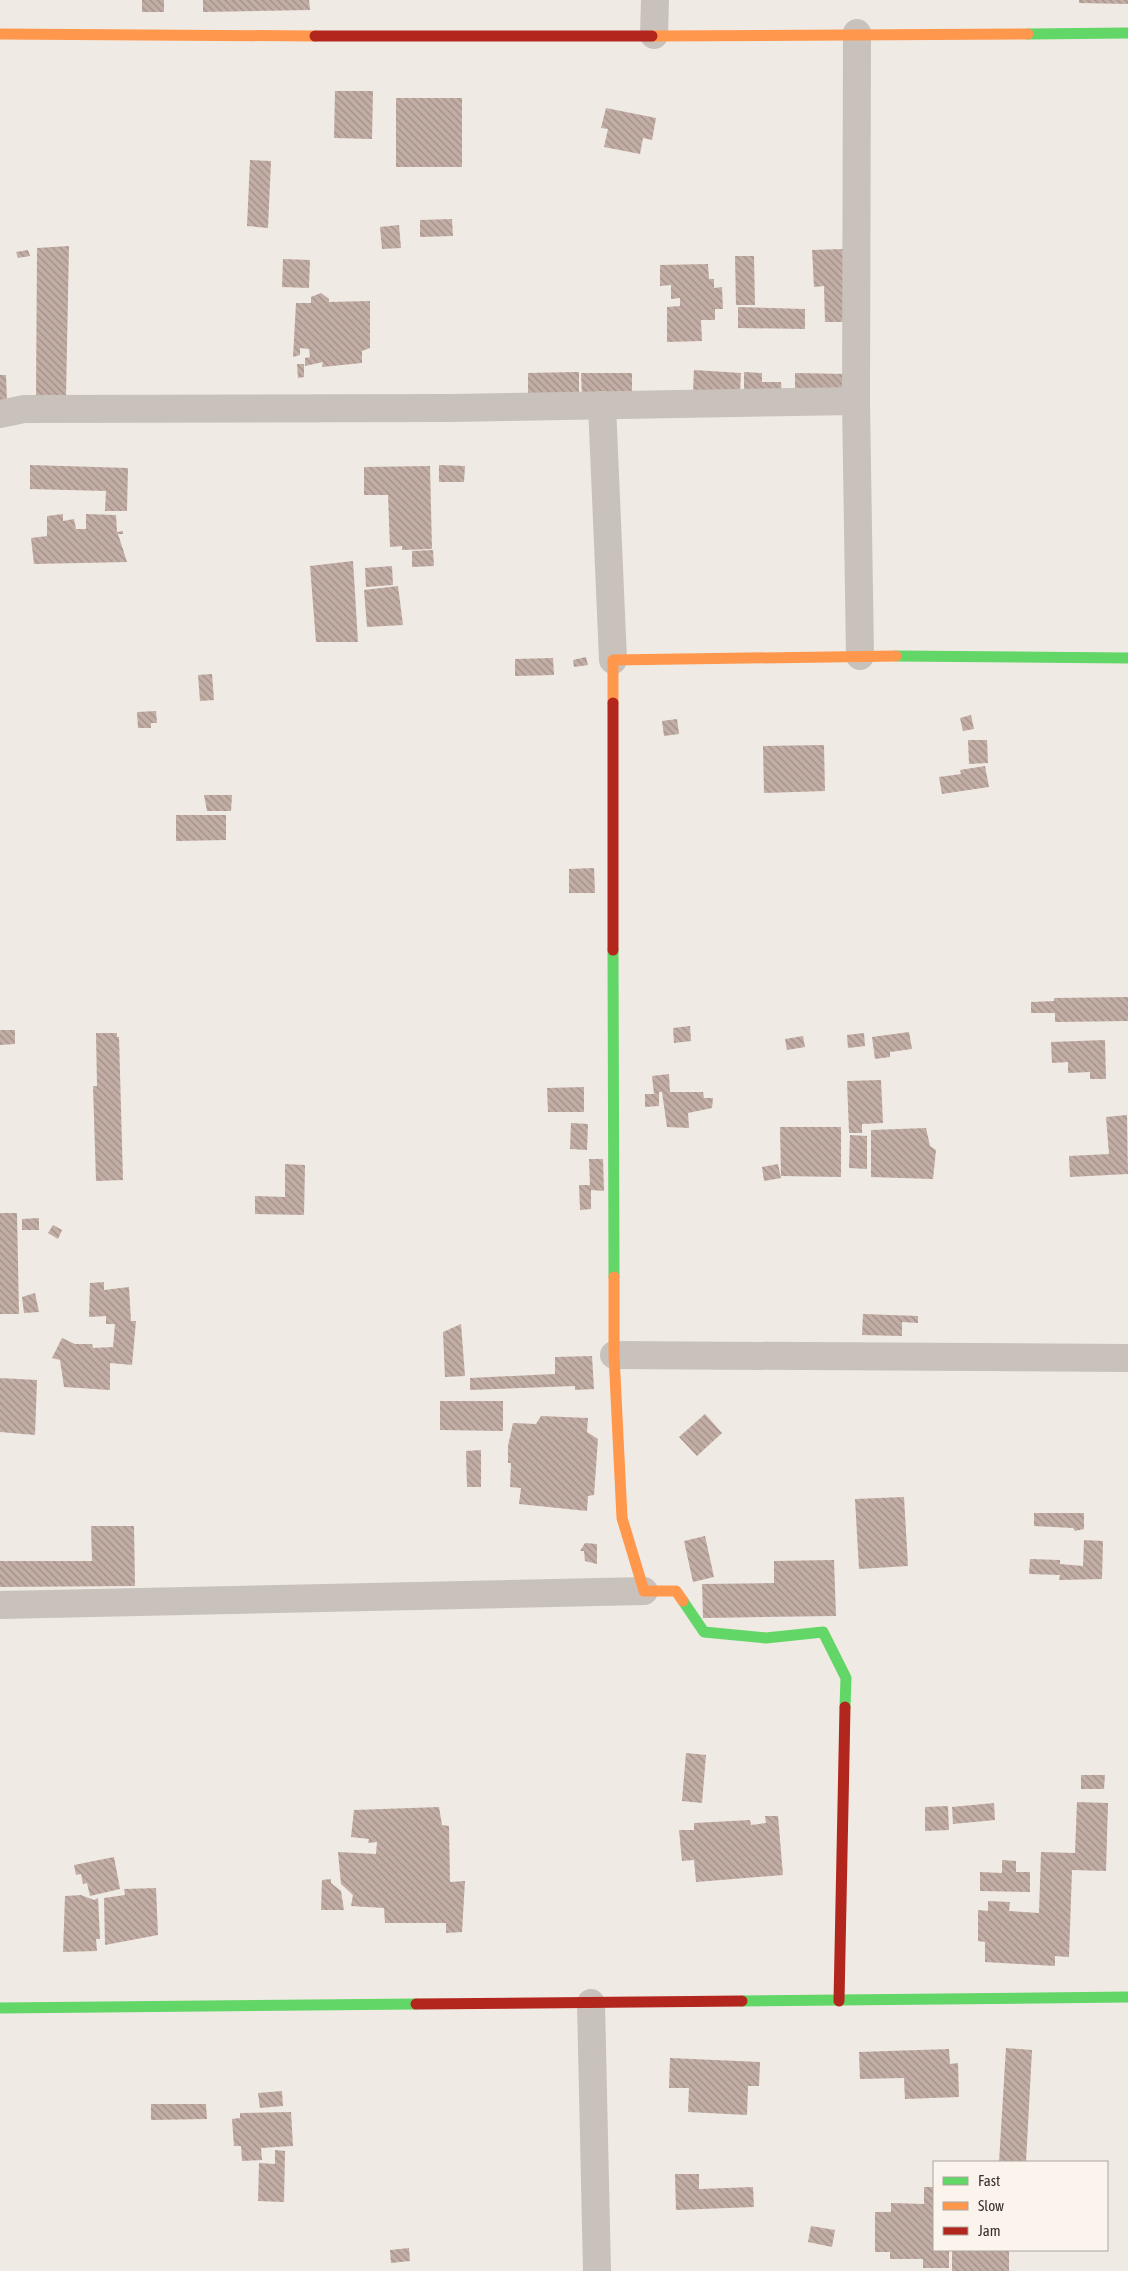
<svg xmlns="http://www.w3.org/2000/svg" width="1128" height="2271" font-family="'Asap Condensed',sans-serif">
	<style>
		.building { fill: url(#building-back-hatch) }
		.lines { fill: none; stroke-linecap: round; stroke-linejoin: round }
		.street { stroke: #c9c2bc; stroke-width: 28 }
		.fast { stroke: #63d668; stroke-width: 11 }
		.slow { stroke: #ff974d; stroke-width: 11 }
		.jam { stroke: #b3261e; stroke-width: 11 }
	</style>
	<defs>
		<pattern id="building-back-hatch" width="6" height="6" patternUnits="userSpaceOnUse" patternTransform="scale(1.25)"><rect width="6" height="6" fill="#c3aea5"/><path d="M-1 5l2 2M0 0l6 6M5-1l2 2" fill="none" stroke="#9f8e87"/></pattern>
	</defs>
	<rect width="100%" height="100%" fill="#f0eae4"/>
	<g class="building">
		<rect x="142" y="0" width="22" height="12"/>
		<polygon points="203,0 309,0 310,10 203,12"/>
		<polygon points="1079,0 1128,0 1128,4 1079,3"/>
		<polygon points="335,91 373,91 372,139 334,138"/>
		<rect x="396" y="98" width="66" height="69"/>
		<polygon points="606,108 656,118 652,140 643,138 640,154 604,147 608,129 601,128"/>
		<polygon points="250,160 271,161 268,228 247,226"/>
		<polygon points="452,219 453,236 420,237 420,220"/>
		<polygon points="399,225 401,248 382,249 380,227"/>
		<polygon points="69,246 66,397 36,401 37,248"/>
		<polygon points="843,249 846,322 825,322 824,286 814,287 812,250"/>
		<polygon points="28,250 30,256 18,258 16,252"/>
		<polygon points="735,256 754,256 755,305 736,305"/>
		<polygon points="283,259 310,260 309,288 282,287"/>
		<polygon points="708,264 709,279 714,279 714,288 722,287 723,309 715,309 715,320 701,320 702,341 667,342 667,307 680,306 680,298 671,299 671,285 660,286 660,265"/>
		<polygon points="321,293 329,299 329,302 370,301 370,348 362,351 362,363 322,367 323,362 305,366 305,358 310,357 309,349 300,348 300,355 293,357 296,303 311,303 311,297"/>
		<polygon points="738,307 805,309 805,329 738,328"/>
		<polygon points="297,364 304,364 304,377 298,378"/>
		<polygon points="694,370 741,373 740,393 693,391"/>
		<polygon points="579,372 579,396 528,396 528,373"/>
		<polygon points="744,372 762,373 762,382 781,382 782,395 744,394"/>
		<polygon points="581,373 632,373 632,396 582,397"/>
		<polygon points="795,373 847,374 847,394 795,393"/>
		<polygon points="0,375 6,375 7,402 0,402"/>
		<polygon points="30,465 128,468 127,511 105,511 106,491 30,489"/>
		<polygon points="439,465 465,466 464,482 439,482"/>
		<polygon points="430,466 432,549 402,550 402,546 390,547 388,495 364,495 364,467"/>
		<polygon points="63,514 63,521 74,519 76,529 86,529 86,514 116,515 117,532 123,531 123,534 118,534 127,562 34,564 31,538 47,536 47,516"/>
		<polygon points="433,550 434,566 412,567 412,551"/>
		<polygon points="353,561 358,642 316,642 310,566"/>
		<polygon points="392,566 393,585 366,587 365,568"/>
		<polygon points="398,586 403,625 367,627 364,590"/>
		<polygon points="586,657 588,665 574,667 573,660"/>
		<polygon points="553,658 554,675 515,676 515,659"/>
		<polygon points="212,674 214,700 200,701 198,675"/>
		<polygon points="156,711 157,723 151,723 151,728 138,728 137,712"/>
		<polygon points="971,715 974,729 963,731 960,718"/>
		<polygon points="677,719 679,734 664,736 662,721"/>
		<polygon points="968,740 987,740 988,763 969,764"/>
		<polygon points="824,745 825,791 764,793 763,746"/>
		<polygon points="985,766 989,787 942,794 939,777 961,774 960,770"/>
		<polygon points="204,795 232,795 231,811 207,811"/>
		<polygon points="176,815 226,815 226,840 176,841"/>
		<polygon points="594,868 595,893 569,893 569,869"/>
		<polygon points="1128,997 1128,1021 1055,1022 1055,1013 1031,1013 1031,1002 1054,1001 1054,998"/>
		<polygon points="690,1026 691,1041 674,1043 673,1028"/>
		<polygon points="0,1030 15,1030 15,1044 0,1045"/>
		<polygon points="909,1032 912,1049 890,1052 890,1057 875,1059 872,1037"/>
		<polygon points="96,1033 117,1033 117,1037 119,1037 123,1180 96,1181 93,1086 97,1086"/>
		<polygon points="864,1033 865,1046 848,1048 847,1035"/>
		<polygon points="803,1036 805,1047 787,1050 785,1039"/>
		<polygon points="1105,1040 1106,1079 1090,1079 1090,1072 1068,1073 1068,1062 1052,1063 1051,1042"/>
		<polygon points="669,1074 670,1092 703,1092 704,1098 713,1098 712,1108 688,1113 689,1128 667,1127 662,1092 659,1092 659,1106 645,1107 645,1094 654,1094 652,1076"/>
		<polygon points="881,1080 883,1123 862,1124 862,1133 849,1133 847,1081"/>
		<polygon points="584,1087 584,1112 548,1112 547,1088"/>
		<polygon points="1127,1115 1128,1174 1070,1177 1069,1156 1109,1154 1106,1117"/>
		<polygon points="571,1123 588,1124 587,1150 570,1149"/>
		<polygon points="780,1127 841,1127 841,1177 781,1176"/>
		<polygon points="926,1128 930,1146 936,1150 933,1179 871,1177 871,1130"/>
		<polygon points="850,1135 867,1136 867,1169 849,1168"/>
		<polygon points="589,1159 603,1159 604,1191 591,1190 591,1209 580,1210 579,1185 590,1185"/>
		<polygon points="285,1164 305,1165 304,1215 255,1214 255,1196 285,1197"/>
		<polygon points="778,1164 781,1178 764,1181 762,1167"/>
		<polygon points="0,1213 17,1213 19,1314 0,1314"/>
		<polygon points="39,1218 39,1230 22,1230 22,1219"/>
		<polygon points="53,1225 62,1230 58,1239 48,1233"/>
		<polygon points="104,1282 104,1290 129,1287 131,1321 136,1321 132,1365 110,1363 110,1390 64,1387 60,1360 52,1358 62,1338 75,1344 92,1344 93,1348 113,1347 115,1324 106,1324 106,1316 89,1317 90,1283"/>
		<polygon points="35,1293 39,1312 24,1313 22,1297"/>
		<polygon points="863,1314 918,1316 918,1323 902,1322 902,1336 862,1335"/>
		<polygon points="461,1324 465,1376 445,1377 443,1332"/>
		<polygon points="592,1356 594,1389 575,1390 575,1386 470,1390 470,1378 555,1374 555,1357"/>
		<polygon points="0,1378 37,1380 35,1435 0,1432"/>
		<polygon points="440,1401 503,1401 503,1431 440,1430"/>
		<polygon points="705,1414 722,1433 697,1456 679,1437"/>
		<polygon points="541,1416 588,1418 587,1432 598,1439 594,1495 588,1496 587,1511 519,1504 521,1488 510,1487 511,1463 508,1463 508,1446 513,1423 536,1424"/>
		<polygon points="481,1450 481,1487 467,1487 466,1451"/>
		<polygon points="904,1497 908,1566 859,1569 855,1499"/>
		<polygon points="1034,1513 1084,1513 1084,1529 1075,1531 1073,1528 1034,1526"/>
		<polygon points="91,1526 134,1526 135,1586 0,1587 0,1561 92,1561"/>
		<polygon points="705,1536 714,1577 693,1582 684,1541"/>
		<polygon points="1084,1540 1103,1541 1102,1579 1059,1580 1060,1575 1029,1574 1030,1559 1060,1560 1060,1564 1083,1566"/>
		<polygon points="585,1543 597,1544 597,1564 585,1561 584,1551 580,1551"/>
		<polygon points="834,1560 836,1616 703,1618 702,1584 774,1583 774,1561"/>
		<polygon points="686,1753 706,1755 702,1803 682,1801"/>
		<polygon points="1081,1775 1105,1775 1104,1789 1081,1789"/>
		<polygon points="1077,1802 1108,1803 1106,1871 1072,1870 1069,1957 1055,1956 1055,1966 985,1962 985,1942 978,1941 978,1910 988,1911 988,1901 1010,1902 1009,1911 1039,1913 1041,1852 1075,1853"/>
		<polygon points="994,1803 995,1820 953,1824 952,1807"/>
		<polygon points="948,1806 949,1830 925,1831 925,1807"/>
		<polygon points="439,1807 442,1825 449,1826 450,1882 465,1881 462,1932 446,1933 446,1923 385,1923 384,1908 351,1906 353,1895 341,1884 338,1852 376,1854 377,1842 368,1843 369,1839 351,1837 354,1810"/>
		<polygon points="765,1816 778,1816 783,1875 696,1882 694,1860 682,1861 679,1830 694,1830 694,1823 750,1820 751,1825 766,1823"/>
		<polygon points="114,1857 120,1889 90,1896 87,1883 83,1884 81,1874 76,1875 74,1865"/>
		<polygon points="1002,1860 1016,1861 1016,1872 1030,1872 1030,1892 980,1891 980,1872 1002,1873"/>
		<polygon points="331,1879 331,1883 341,1891 344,1910 321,1910 322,1880"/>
		<polygon points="156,1888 158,1935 105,1945 104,1898 125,1895 124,1889"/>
		<polygon points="81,1895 94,1900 98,1898 100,1939 96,1939 97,1951 63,1952 65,1896"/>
		<polygon points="1006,2048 1032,2050 1026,2162 999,2162"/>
		<polygon points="949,2049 950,2064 958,2063 959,2097 905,2099 904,2078 860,2079 859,2052"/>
		<polygon points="670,2058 760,2062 759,2086 748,2086 747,2115 688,2112 689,2088 669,2088"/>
		<polygon points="282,2091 283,2106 260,2108 258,2093"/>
		<polygon points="151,2104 206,2104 207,2119 151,2120"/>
		<polygon points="291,2112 293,2146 261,2148 262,2160 242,2161 241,2146 234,2146 232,2119 240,2118 240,2113"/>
		<polygon points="275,2150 285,2151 284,2202 258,2201 259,2163 275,2164"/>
		<polygon points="675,2174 699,2174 699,2189 753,2187 754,2207 676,2210"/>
		<polygon points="924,2187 934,2187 934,2250 949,2250 949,2268 923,2268 923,2259 890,2259 890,2252 875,2252 875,2212 891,2212 891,2203 924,2204"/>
		<polygon points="811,2226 835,2230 832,2247 808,2242"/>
		<polygon points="409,2248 410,2261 391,2263 390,2250"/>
		<rect x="952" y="2250" width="57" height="21"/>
	</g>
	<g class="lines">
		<g class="street">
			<polyline points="857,33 856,401 860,656"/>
			<polyline points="654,35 655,0"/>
			<polyline points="602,405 613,660"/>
			<polyline points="0,414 24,409 448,408 856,401"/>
			<polyline points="614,1355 1128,1358"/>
			<polyline points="0,1605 644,1591"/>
			<polyline points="591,2003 597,2271"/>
		</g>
		<g class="fast">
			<polyline points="1028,34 1128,33"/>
			<polyline points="896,656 1128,658"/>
			<polyline points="613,950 614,1277"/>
			<polyline points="683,1601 704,1632 766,1638 823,1632 846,1678 845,1707"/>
			<polyline points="742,2001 1128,1997"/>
			<polyline points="0,2008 416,2004"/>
		</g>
		<g class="slow">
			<polyline points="0,34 315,36"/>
			<polyline points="652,36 1028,34"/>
			<polyline points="613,703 613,660 896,656"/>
			<polyline points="614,1277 614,1355 622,1518 644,1591 676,1591 683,1601"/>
		</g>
		<g class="jam">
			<polyline points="315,36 652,36"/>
			<polyline points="613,703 613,950"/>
			<polyline points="839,2001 845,1707"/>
			<polyline points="416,2004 742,2001"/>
		</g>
	</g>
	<rect x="933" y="2161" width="175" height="90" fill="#fbf4ed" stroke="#aea59f"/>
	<rect x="943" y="2177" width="25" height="8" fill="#63d668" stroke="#aea59f"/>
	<text x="978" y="2186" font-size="15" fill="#3a2f2a">Fast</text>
	<rect x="943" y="2202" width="25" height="8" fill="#ff974d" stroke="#aea59f"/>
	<text x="978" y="2211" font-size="15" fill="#3a2f2a">Slow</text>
	<rect x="943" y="2227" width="25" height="8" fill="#b3261e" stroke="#aea59f"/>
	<text x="978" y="2236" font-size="15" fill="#3a2f2a">Jam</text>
</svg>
